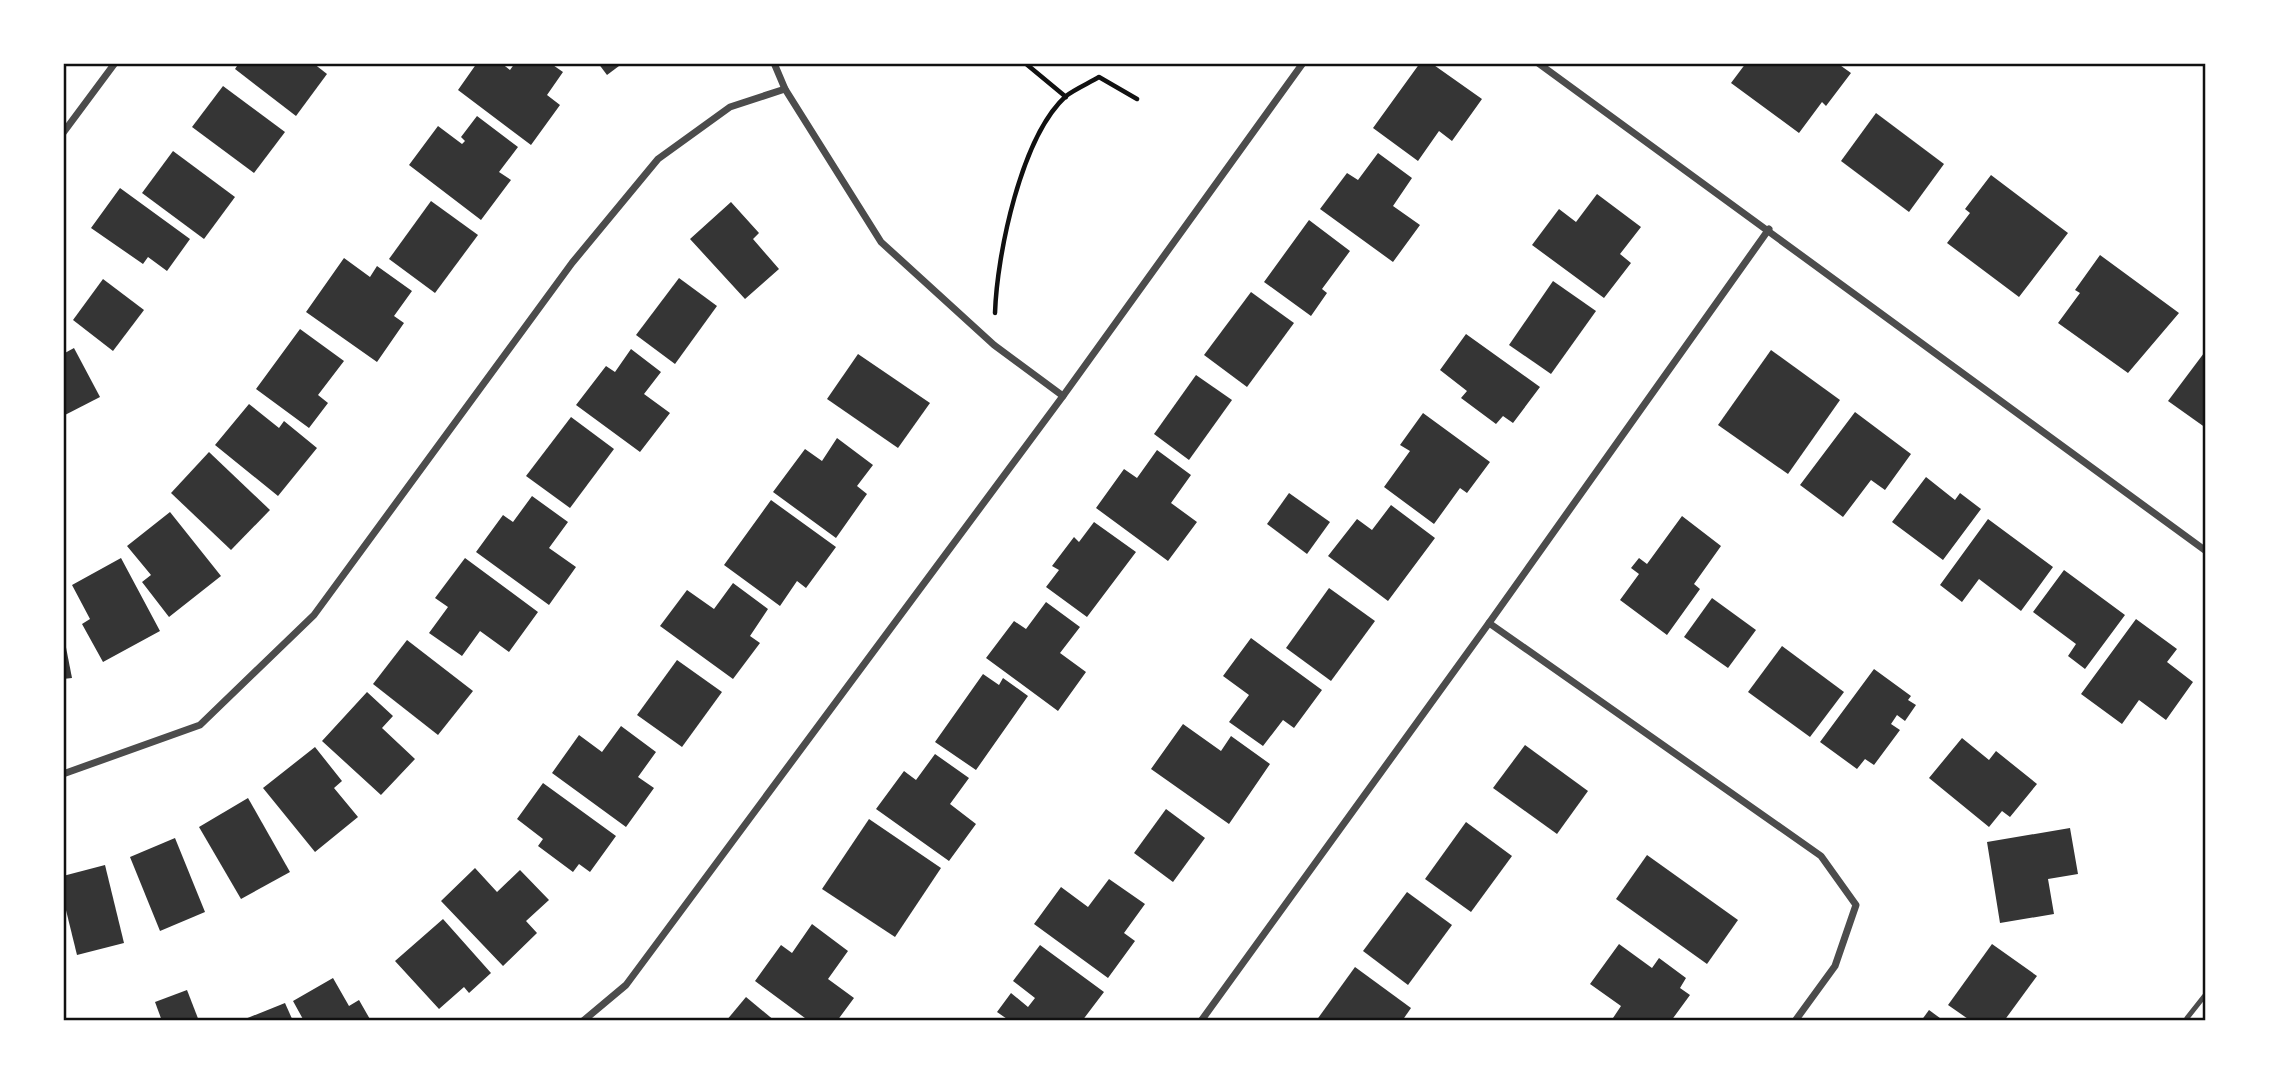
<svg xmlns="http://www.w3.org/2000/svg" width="2269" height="1084" font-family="'Playfair Display',serif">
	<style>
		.building { fill: #353535 }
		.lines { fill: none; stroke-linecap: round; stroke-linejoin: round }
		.path { stroke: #111; stroke-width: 4.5 }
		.service { stroke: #4c4c4c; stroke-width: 5 }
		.minor { stroke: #4c4c4c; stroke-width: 7 }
		.neatline { fill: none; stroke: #111; stroke-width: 2.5 }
	</style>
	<rect width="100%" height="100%" fill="#fff"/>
	<g class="building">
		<polygon points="239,63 313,63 327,74 296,116 235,69"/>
		<polygon points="477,63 501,63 510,70 515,63 550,63 563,72 547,95 560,105 531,145 458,90"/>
		<polygon points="598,63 623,63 607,75"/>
		<polygon points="1420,63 1431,63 1482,99 1452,141 1439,131 1418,161 1373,128"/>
		<polygon points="1746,63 1837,63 1851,73 1826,106 1822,102 1799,133 1731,83"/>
		<polygon points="223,86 285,132 254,173 192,127"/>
		<polygon points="1876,113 1944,164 1909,212 1841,161"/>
		<polygon points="477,116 518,147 499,172 511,180 481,220 409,165 438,126 462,144 465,141 461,137"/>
		<polygon points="173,151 235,197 204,239 142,193"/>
		<polygon points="1378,153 1412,178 1393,206 1420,225 1393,262 1320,209 1347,173 1358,180"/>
		<polygon points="1991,175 2068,233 2019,297 1947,243 1970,213 1965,209"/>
		<polygon points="120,188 190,239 167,271 148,257 143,264 91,228"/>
		<polygon points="1597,194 1641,227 1620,254 1631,263 1604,298 1532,245 1559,209 1576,222"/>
		<polygon points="431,201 478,235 435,293 389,259"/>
		<polygon points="731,202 759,233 753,239 779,269 745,299 690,239"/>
		<polygon points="1309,220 1350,251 1322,289 1327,293 1311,316 1264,282"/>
		<polygon points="2100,255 2179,313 2128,373 2058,323 2080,293 2075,290"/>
		<polygon points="344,258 370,277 377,266 412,291 394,316 404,323 377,362 306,312"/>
		<polygon points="679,278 717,306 675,364 636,335"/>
		<polygon points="103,279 144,310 113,351 73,320"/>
		<polygon points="1553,281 1596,311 1551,374 1509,345"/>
		<polygon points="1251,292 1294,323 1247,387 1204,355"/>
		<polygon points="300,329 344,361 318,395 328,403 309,428 256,389"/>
		<polygon points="1466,334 1540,387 1513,423 1503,416 1496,424 1461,398 1467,391 1440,370"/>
		<polygon points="74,348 100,397 63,416 63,354"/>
		<polygon points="631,349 661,372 644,394 670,413 640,452 576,405 606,366 615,372"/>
		<polygon points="1771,350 1840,400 1788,474 1718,425"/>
		<polygon points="2204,353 2206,354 2206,428 2168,401"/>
		<polygon points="858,354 930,403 898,448 827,399"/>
		<polygon points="1196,375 1232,400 1189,460 1154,434"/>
		<polygon points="249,404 279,428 284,421 317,448 278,496 215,445"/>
		<polygon points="1855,412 1911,454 1885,490 1871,480 1843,517 1800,485"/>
		<polygon points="1423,413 1490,462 1467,493 1460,488 1434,524 1384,487 1410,451 1400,445"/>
		<polygon points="571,417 614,449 570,508 526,476"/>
		<polygon points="837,438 873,465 857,486 867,494 836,538 773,492 805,449 822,461"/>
		<polygon points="1157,450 1191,475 1171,503 1197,522 1168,561 1096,508 1124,469 1137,478"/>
		<polygon points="209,452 270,510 231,550 171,493"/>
		<polygon points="1926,477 1955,500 1960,493 1981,509 1943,560 1892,522"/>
		<polygon points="1289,493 1330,522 1307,554 1267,524"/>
		<polygon points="532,496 568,522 549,548 576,567 549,605 476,552 503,515 513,522"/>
		<polygon points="771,500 836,547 806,588 797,581 780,606 724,565"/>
		<polygon points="1391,505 1435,538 1388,601 1328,556 1357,519 1372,530"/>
		<polygon points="170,512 221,576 169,617 142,582 151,575 127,546"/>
		<polygon points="1682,516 1721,546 1694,584 1700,589 1667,635 1620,600 1639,574 1631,568 1639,558 1647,564"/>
		<polygon points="1988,519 2053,567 2021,611 1979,579 1962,602 1940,585"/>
		<polygon points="1094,522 1136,552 1087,617 1046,587 1059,570 1052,566 1074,537 1079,542"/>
		<polygon points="121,558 160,631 103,662 82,624 90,619 72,585"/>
		<polygon points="465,558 538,612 509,652 480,631 462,656 429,633 448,607 435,598"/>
		<polygon points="2064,570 2125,615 2085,669 2068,656 2076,644 2033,612"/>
		<polygon points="733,583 768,609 750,636 760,643 733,679 660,626 687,590 714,609"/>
		<polygon points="1329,588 1375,621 1331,681 1286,648"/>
		<polygon points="1712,598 1756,630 1728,668 1684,637"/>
		<polygon points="1046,602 1080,627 1060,653 1086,672 1058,711 986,658 1014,621 1026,629"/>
		<polygon points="2136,619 2177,649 2167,662 2193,682 2166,720 2139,700 2122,724 2081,694"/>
		<polygon points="63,632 72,678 63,679"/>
		<polygon points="1251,638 1322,690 1294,728 1283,720 1263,746 1229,722 1249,695 1223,676"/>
		<polygon points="407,640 473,691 438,735 373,684"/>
		<polygon points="1782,646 1844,692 1810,737 1748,692"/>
		<polygon points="677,660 722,692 682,747 637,715"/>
		<polygon points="1874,669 1911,696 1908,700 1916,705 1905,721 1897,715 1891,724 1900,730 1874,765 1865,759 1857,769 1820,742"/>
		<polygon points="983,674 999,685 1003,678 1028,696 976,770 935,742"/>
		<polygon points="367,692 393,716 382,728 415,759 381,795 322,741"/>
		<polygon points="1183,724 1221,751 1231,736 1270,764 1229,824 1151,769"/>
		<polygon points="621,726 656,752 638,777 654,788 626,827 552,773 579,735 602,752"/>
		<polygon points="1962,738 1989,760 1996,751 2037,784 2010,817 2002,811 1989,827 1929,778"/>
		<polygon points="1525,745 1588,791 1557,834 1493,788"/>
		<polygon points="315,747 342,781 334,788 358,817 315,852 263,788"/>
		<polygon points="935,754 969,778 950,804 976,824 949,861 876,809 904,771 916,780"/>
		<polygon points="543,783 616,836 590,872 579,864 573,872 538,846 543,839 517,819"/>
		<polygon points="248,798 290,872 241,899 199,827"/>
		<polygon points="1166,809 1205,838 1173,882 1134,853"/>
		<polygon points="869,819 941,868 895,937 822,889"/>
		<polygon points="1466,822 1512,856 1471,912 1425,879"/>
		<polygon points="2070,828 2078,874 2048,879 2054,914 2000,923 1987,842"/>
		<polygon points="175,838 205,912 160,931 130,857"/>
		<polygon points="1647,855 1738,920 1707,964 1616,899"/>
		<polygon points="105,865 124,943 77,955 63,898 63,876"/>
		<polygon points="475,868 497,892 520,870 549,900 526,921 537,933 503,966 441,901"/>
		<polygon points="1109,879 1145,904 1124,933 1135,941 1108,978 1034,924 1061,887 1088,907"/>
		<polygon points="1407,892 1452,925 1408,985 1363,951"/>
		<polygon points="443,919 491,973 469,993 464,987 439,1009 395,961"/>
		<polygon points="812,924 848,951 828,979 854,998 837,1021 809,1021 755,981 781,945 792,953"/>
		<polygon points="1619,944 1652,968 1659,958 1686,978 1680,988 1690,995 1671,1021 1611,1021 1621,1006 1590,984"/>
		<polygon points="1992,944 2037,976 2004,1021 1971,1021 1948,1005"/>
		<polygon points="1040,945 1104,992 1082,1021 1010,1021 997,1012 1011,993 1028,1007 1035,998 1013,981"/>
		<polygon points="1355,967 1411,1008 1402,1021 1316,1021"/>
		<polygon points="333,978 349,1006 359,1000 371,1021 304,1021 293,1001"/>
		<polygon points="187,990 199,1021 162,1021 155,1002"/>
		<polygon points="746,997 775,1021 726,1021"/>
		<polygon points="285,1003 293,1021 240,1021"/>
		<polygon points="1929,1010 1944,1021 1921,1021"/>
	</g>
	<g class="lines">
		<g class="path">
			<polyline points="1025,63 1066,97"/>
			<path d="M995,313C997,254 1021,137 1066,96C1075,89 1089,83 1099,77L1137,99"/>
		</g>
		<polyline class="service" points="2187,1018 2206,994"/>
		<g class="minor">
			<polyline points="774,63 785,89 881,242 994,345 1063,396"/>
			<polyline points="1538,63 2206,551"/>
			<polyline points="63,133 115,63"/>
			<polyline points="1489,623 1821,856 1856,905 1835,966 1795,1021"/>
			<polyline points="63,774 200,725 314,615 572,263 658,159 730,107 785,89"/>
			<polyline points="583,1021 626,985 1063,396 1303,63"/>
			<polyline points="1201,1021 1489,623 1769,229"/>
		</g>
	</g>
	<rect width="2269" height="1084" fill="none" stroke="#ffffff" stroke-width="130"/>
	<rect x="65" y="65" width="2139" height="954" class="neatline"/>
</svg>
